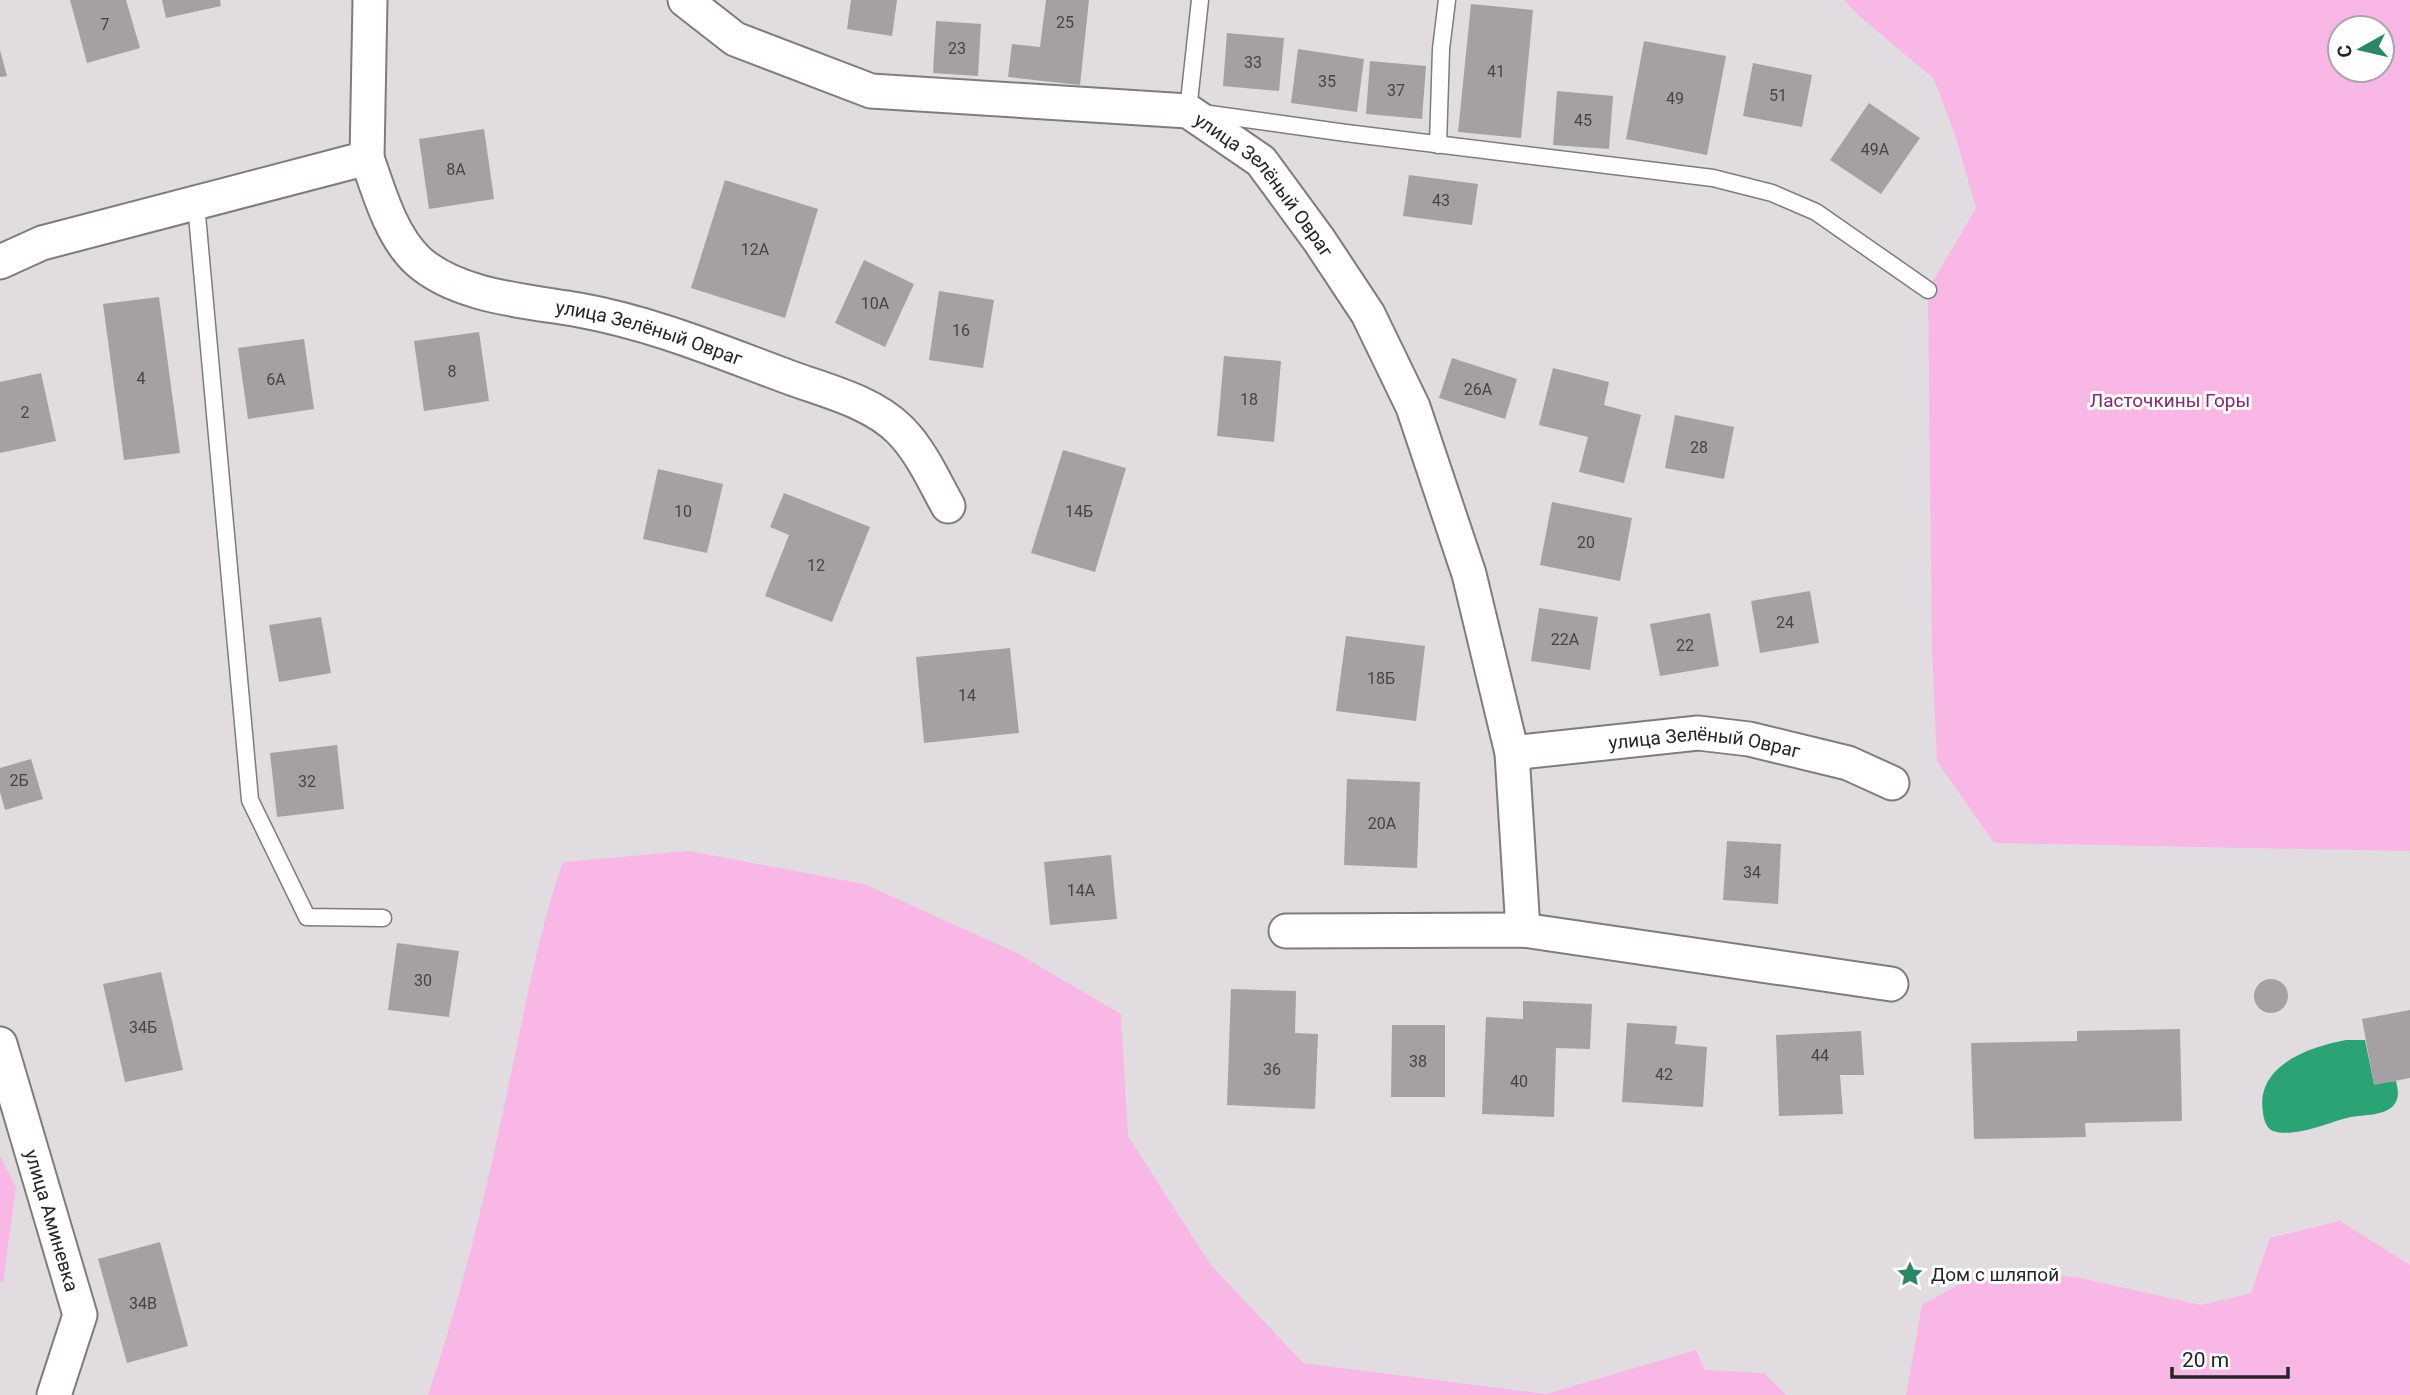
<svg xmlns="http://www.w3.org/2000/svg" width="2410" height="1395" font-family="Roboto,sans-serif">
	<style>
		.green { fill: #f9b7e6; fill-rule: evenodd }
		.water { fill: #2aa474 }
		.building { fill: #a4a0a3 }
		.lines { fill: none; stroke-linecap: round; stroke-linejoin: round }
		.lane-casing { stroke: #7f7b7e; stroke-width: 19 }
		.street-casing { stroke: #7f7b7e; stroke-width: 37 }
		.lane { stroke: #fff; stroke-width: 16 }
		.street { stroke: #fff; stroke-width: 33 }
		.labels { text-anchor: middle; stroke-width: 6; stroke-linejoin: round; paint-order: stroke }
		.number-label { font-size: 16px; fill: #464445 }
		.street-label { font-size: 19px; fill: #262526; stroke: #fff }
		.park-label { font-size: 19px; fill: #872673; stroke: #fff }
		.poi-label { font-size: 19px; fill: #262526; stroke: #fff; text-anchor: start }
	</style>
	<rect width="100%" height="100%" fill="#e1dcdf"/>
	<g class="green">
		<path d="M1844,0H2410V851L1994,843L1937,761L1932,651L1928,290L1976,208L1956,138L1934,79L1857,14ZM2340,28H2382V70H2340Z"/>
		<path d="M689,851L864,884L1015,952L1121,1014L1128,1136L1210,1264L1303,1363L1546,1394L1696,1350L1705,1370L1764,1373L1786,1395H428C464,1289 489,1179 512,1069C527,1000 539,929 563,862Z"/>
		<polygon points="0,1156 16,1187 3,1282 0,1282"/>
		<polygon points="2340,1221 2410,1265 2410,1395 1906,1395 1922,1305 1984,1271 2075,1277 2201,1305 2251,1293 2270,1238"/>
	</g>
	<path class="water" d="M2346,1040H2365L2374,1084L2396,1081C2398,1090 2400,1098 2393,1106C2382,1117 2361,1114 2347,1118C2327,1123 2294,1138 2273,1131C2266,1128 2264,1120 2263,1113C2255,1065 2309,1047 2346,1040Z"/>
	<g class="building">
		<polygon points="70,0 126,0 140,48 87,63"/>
		<polygon points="162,0 220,0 221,6 166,18"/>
		<polygon points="851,0 897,0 892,36 847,29"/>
		<polygon points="1046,0 1089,0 1080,85 1008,77 1012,44 1040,47"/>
		<polygon points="1471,4 1533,10 1521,138 1458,132"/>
		<polygon points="936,21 981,24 978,76 933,73"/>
		<polygon points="1227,33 1284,38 1279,91 1223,86"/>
		<polygon points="1644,41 1726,56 1707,155 1626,139"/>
		<polygon points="1298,49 1364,59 1357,112 1291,103"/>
		<polygon points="0,50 7,76 0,77"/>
		<polygon points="1370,61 1426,66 1422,119 1366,114"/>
		<polygon points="1753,63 1812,75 1802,127 1743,116"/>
		<polygon points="1557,91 1613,96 1609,149 1553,145"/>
		<polygon points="1869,103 1920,138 1881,194 1830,160"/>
		<polygon points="484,129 494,199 429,209 419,139"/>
		<polygon points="1409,175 1478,184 1472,225 1403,216"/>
		<polygon points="725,180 818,209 785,318 691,288"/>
		<polygon points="864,260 914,284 885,347 835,323"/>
		<polygon points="939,291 994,300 983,368 929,360"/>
		<polygon points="159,297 180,453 124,460 103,304"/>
		<polygon points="479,332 489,401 424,411 414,341"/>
		<polygon points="304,339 314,409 248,419 238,348"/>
		<polygon points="1224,356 1281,361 1274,442 1217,436"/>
		<polygon points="1452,358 1517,379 1505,419 1439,398"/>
		<polygon points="1553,368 1609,382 1604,405 1641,415 1624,483 1579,472 1588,437 1539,425"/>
		<polygon points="41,373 56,441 0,453 0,382"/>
		<polygon points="1675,415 1734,427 1724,479 1665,468"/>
		<polygon points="1063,450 1126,468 1095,572 1031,553"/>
		<polygon points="658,469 723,484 707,553 643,539"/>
		<polygon points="784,493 870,527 832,622 765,596 789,535 770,527"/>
		<polygon points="1552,502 1632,518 1620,581 1540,565"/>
		<polygon points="1810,591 1819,643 1760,653 1751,601"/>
		<polygon points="1539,608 1598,617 1590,670 1531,661"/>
		<polygon points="1710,613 1719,666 1660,676 1650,624"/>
		<polygon points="321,617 331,673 279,682 269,625"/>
		<polygon points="1346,636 1425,646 1416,721 1336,711"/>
		<polygon points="1010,648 1019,733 924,743 916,657"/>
		<polygon points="337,745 344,809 277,817 270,753"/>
		<polygon points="31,759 43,799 5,810 0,792 0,768"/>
		<polygon points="1347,779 1420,782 1417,868 1344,865"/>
		<polygon points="1727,841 1781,844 1778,904 1723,900"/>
		<polygon points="1111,855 1117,919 1050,925 1044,862"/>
		<polygon points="397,943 459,951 449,1017 388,1010"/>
		<polygon points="161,972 183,1070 125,1082 103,984"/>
		<circle cx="2271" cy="996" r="17"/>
		<polygon points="1231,989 1296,991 1295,1033 1318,1034 1315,1109 1227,1105"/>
		<polygon points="1523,1001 1592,1004 1590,1049 1556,1048 1554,1117 1482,1114 1486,1017 1523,1019"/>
		<polygon points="2410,1010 2410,1078 2374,1085 2362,1019"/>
		<polygon points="1627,1023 1677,1026 1675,1044 1707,1047 1703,1107 1622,1102"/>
		<polygon points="1392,1025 1445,1025 1445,1097 1391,1097"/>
		<polygon points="2180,1029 2182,1121 2085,1123 2086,1137 1974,1139 1971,1043 2077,1041 2077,1031"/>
		<polygon points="1861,1031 1864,1075 1840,1075 1843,1114 1779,1116 1776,1035"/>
		<polygon points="160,1242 188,1346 127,1363 98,1259"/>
	</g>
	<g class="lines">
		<g class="lane-casing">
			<g id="lane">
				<polyline points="1200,0 1188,111 1346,133 1713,178 1772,193 1816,212 1928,290"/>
				<polyline points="1438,145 1441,49 1447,0"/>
				<polyline points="196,204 250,800 307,917 383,918"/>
			</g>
		</g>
		<g class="street-casing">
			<g id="street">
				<path id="s1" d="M685,0L735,39L871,91L1188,111L1261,161L1319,240L1368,314L1413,407L1469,574L1512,753L1523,930"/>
				<path id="s2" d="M367,158C379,192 391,236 418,261C458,297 528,301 579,310C652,323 721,352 791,378C827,391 872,402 900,430C921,451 934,481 948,506"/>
				<polyline points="0,262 42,243 367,158 370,0"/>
				<path id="s3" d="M1512,753L1698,733L1749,739L1848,763L1892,783"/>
				<polyline points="1286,931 1523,930 1891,984"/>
				<path id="s4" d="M0,1044L80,1315L54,1395"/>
			</g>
		</g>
		<use href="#lane" class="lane"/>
		<use href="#street" class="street"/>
	</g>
	<defs>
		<g id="sight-bare" transform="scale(2.1)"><path d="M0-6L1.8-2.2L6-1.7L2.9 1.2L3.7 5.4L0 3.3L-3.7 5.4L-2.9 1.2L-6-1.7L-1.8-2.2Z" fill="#288962" stroke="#fff" stroke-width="2.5" paint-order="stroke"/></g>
	</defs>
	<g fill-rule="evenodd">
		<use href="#sight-bare" x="1910" y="1274"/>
	</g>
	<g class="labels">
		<g class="number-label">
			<text x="1065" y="28">25</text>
			<text x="105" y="30">7</text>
			<text x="957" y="54">23</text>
			<text x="1253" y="68">33</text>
			<text x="1496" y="77">41</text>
			<text x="1327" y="87">35</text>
			<text x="1396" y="96">37</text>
			<text x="1778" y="101">51</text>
			<text x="1675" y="104">49</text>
			<text x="1583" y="126">45</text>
			<text x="1875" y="155">49А</text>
			<text x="456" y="175">8А</text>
			<text x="1441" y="206">43</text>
			<text x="755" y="255">12А</text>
			<text x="875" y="309">10А</text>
			<text x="961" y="336">16</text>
			<text x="452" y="377">8</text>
			<text x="141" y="384">4</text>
			<text x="276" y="385">6А</text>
			<text x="1478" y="395">26А</text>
			<text x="1249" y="405">18</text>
			<text x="25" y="418">2</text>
			<text x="1699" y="453">28</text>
			<text x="683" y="517">10</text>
			<text x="1079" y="517">14Б</text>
			<text x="1586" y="548">20</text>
			<text x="816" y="571">12</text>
			<text x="1785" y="628">24</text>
			<text x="1565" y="645">22А</text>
			<text x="1685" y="651">22</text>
			<text x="1381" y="684">18Б</text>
			<text x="967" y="701">14</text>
			<text x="19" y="786">2Б</text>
			<text x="307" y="787">32</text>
			<text x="1382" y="829">20А</text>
			<text x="1752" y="878">34</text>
			<text x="1081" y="896">14А</text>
			<text x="423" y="986">30</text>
			<text x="143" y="1033">34Б</text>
			<text x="1820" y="1061">44</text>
			<text x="1418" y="1067">38</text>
			<text x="1272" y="1075">36</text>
			<text x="1664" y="1080">42</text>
			<text x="1519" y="1087">40</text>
			<text x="143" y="1309">34В</text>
		</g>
		<g class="street-label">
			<text dy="7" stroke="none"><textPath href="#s1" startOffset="634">улица Зелёный Овраг</textPath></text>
			<text dy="7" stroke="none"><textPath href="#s2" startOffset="360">улица Зелёный Овраг</textPath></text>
			<text dy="7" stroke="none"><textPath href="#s3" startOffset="194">улица Зелёный Овраг</textPath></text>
			<text dy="7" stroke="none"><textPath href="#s4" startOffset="184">улица Аминевка</textPath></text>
		</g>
		<g class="park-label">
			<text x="2170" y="407">Ласточкины Горы</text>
		</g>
		<g class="poi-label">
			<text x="1931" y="1281">Дом с шляпой</text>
		</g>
	</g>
	<g transform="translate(2361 49) rotate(262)"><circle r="33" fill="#ffffff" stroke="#a8a8a8" stroke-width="2"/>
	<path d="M0-5L12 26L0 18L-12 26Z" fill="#288962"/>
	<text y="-10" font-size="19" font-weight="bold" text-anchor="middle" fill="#262526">С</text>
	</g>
	<path d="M2172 1367v10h116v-10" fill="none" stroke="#262526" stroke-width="3.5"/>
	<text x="2182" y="1367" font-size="21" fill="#262526" stroke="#ffffff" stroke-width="5" paint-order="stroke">20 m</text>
</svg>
